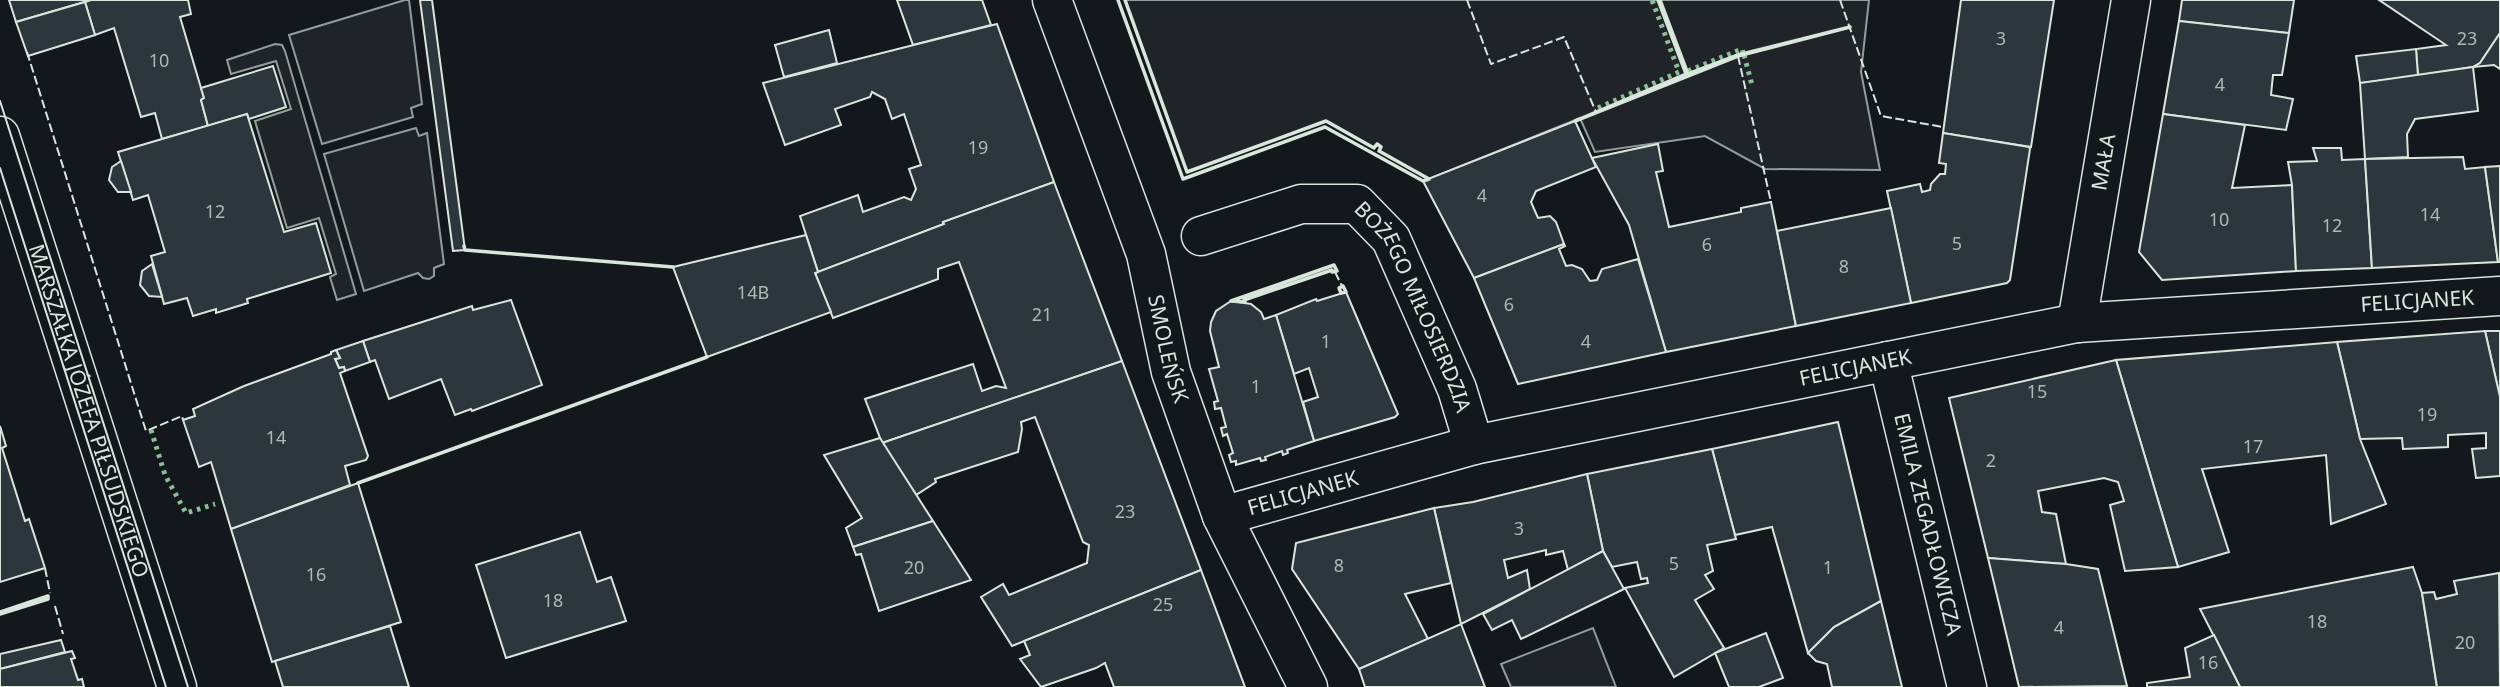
<svg xmlns="http://www.w3.org/2000/svg" width="2500" height="687" font-family="'Noto Sans',sans-serif">
	<style>
		.green { fill: #202428; stroke: #939e99; stroke-width: 2 }
		.building { fill: #2c363c; stroke: #d8e6dc; stroke-width: 2 }
		.lines { fill: none; stroke-linecap: round; stroke-linejoin: round }
		.minor-casing { stroke: #d8e6dc; stroke-width: 41 }
		.tertiary-casing { stroke: #d8e6dc; stroke-width: 41 }
		.minor { stroke: #14181c; stroke-width: 38 }
		.tertiary { stroke: #14181c; stroke-width: 38 }
		.tram { stroke: #d8e6dc; stroke-width: 2 }
		.hedge { stroke: #8ac095; stroke-width: 5; stroke-dasharray: 3.5 5; stroke-linecap: butt }
		.fence { stroke: #d8e6dc; stroke-width: 2; stroke-dasharray: 9 3.5; stroke-linecap: butt }
		.wall { stroke: #d8e6dc; stroke-width: 3.5 }
		.labels { text-anchor: middle; stroke-width: 5; stroke-linejoin: round; paint-order: stroke }
		.number-label { font-size: 18px; fill: #adbab4 }
		.street-label { font-size: 21px; fill: #d8e6dc; stroke: #14181c }
	</style>
	<rect width="100%" height="100%" fill="#14181c"/>
	<g class="green">
		<polygon points="405,0 409,0 422,104 411,108 413,117 322,144 289,35"/>
		<polygon points="1125,0 1869,0 1861,72 1880,170 1765,169 1705,136 1595,152 1580,118 1429,179 1379,151 1381,146 1377,144 1374,148 1326,121 1187,172"/>
		<polygon points="275,44 282,45 285,51 356,294 337,300 330,277 336,274 319,218 287,228 255,121 291,109 276,61 231,74 227,60"/>
		<polygon points="416,128 419,136 427,133 444,264 434,268 434,276 429,279 423,278 418,273 364,291 324,154"/>
		<polygon points="1593,628 1616,687 1511,687 1501,664"/>
	</g>
	<g class="building">
		<polygon points="9,0 91,0 16,22"/>
		<polygon points="91,0 188,0 191,14 180,17 201,88 204,98 201,100 208,126 162,139 155,113 141,117 114,28 95,35 85,2"/>
		<polygon points="420,0 432,0 465,250 453,251"/>
		<polygon points="897,0 982,0 991,25 913,45"/>
		<polygon points="1961,0 2054,0 2031,147 1943,133"/>
		<polygon points="2182,0 2294,0 2289,33 2179,21"/>
		<polygon points="2379,0 2500,0 2500,33 2480,63 2473,67 2418,76 2416,49 2446,45"/>
		<polygon points="85,2 95,35 28,56 16,22"/>
		<polygon points="2179,21 2289,33 2282,75 2273,75 2271,95 2293,99 2286,130 2163,114"/>
		<polygon points="997,24 1054,182 943,222 944,224 818,272 800,216 858,195 863,212 904,197 911,200 916,189 909,169 921,165 904,114 892,119 885,99 872,92 870,97 835,109 841,125 785,145 763,83"/>
		<polygon points="829,30 837,63 784,77 775,45"/>
		<polygon points="2500,33 2500,69 2494,65 2473,67 2480,63"/>
		<polygon points="2416,49 2418,76 2360,83 2356,56"/>
		<polygon points="273,66 286,107 249,119 247,114 208,126 201,100 204,98 201,88"/>
		<polygon points="2473,67 2478,111 2415,119 2407,134 2408,157 2365,159 2360,83"/>
		<polygon points="247,114 284,232 316,223 331,273 247,299 248,303 216,313 216,309 193,316 187,298 164,304 151,256 165,252 148,195 133,200 118,152"/>
		<polygon points="2163,114 2245,125 2232,188 2292,185 2296,271 2162,280 2139,252"/>
		<polygon points="1575,121 1596,167 1536,191 1531,202 1538,218 1550,216 1556,222 1564,244 1474,278 1423,181"/>
		<polygon points="1943,133 2029,147 2030,149 2010,280 2007,283 1911,303 1887,191 1920,184 1922,192 1930,190 1931,184 1940,174 1945,174 1946,164 1939,163"/>
		<polygon points="1658,144 1663,171 1656,172 1669,227 1741,212 1741,208 1771,202 1796,326 1666,352 1629,225 1592,158"/>
		<polygon points="2313,148 2341,148 2342,160 2365,159 2372,268 2296,271 2292,185 2288,162 2317,161"/>
		<polygon points="2463,157 2465,169 2485,167 2498,262 2372,268 2365,159"/>
		<polygon points="121,161 131,192 118,192 109,180 112,167"/>
		<polygon points="2500,166 2500,262 2498,262 2485,167"/>
		<polygon points="1054,182 1122,361 882,443 865,399 973,364 982,391 996,386 1006,388 959,262 938,269 938,279 833,318 815,273 944,224 943,222"/>
		<polygon points="1891,208 1911,303 1796,326 1777,231"/>
		<polygon points="806,235 818,272 815,273 831,312 707,357 673,267"/>
		<polygon points="1564,244 1565,246 1559,249 1566,266 1572,265 1582,269 1590,281 1597,280 1602,269 1638,259 1666,352 1518,384 1474,278"/>
		<polygon points="152,264 162,297 149,296 140,285 142,271"/>
		<polygon points="1346,292 1398,414 1395,417 1314,441 1303,402 1318,397 1309,368 1294,374 1276,315 1316,299 1317,301"/>
		<polygon points="511,300 542,385 472,411 471,409 455,415 441,379 389,399 375,360 370,362 363,341 472,306 473,310"/>
		<polygon points="1231,301 1251,304 1261,312 1264,319 1276,315 1314,441 1287,450 1288,453 1283,455 1282,451 1265,457 1266,460 1261,461 1260,458 1236,465 1236,461 1231,462 1229,455 1233,453 1227,434 1223,436 1221,428 1226,427 1221,408 1215,409 1214,402 1218,401 1209,369 1219,367 1210,331 1211,322 1216,311"/>
		<polygon points="2485,331 2500,331 2500,397"/>
		<polygon points="2485,331 2500,397 2500,476 2476,478 2472,449 2486,448 2486,433 2448,435 2448,447 2403,449 2402,438 2360,439 2337,342"/>
		<polygon points="363,341 370,362 345,371 344,367 339,368 335,359 340,358 336,350"/>
		<polygon points="2337,342 2360,439 2386,504 2331,524 2326,455 2202,469 2229,552 2178,567 2116,360"/>
		<polygon points="336,350 340,358 335,359 339,368 344,367 345,371 340,373 368,456 366,460 345,466 350,485 231,529 211,462 199,467 183,420 195,416 193,409 244,386 331,354 331,352"/>
		<polygon points="2116,360 2178,567 2125,571 2110,505 2124,501 2118,482 2104,478 2038,491 2042,512 2056,514 2066,564 1988,558 1949,398"/>
		<polygon points="1122,361 1201,570 1012,646 981,597 1003,584 1009,595 1087,563 1089,545 1083,542 1035,417 1021,422 1022,429 1018,452 935,479 936,482 916,495 882,443"/>
		<polygon points="1838,422 1881,601 1834,627 1808,653 1772,527 1735,535 1712,449"/>
		<polygon points="0,426 6,446 2,448 25,521 29,519 45,568 0,582"/>
		<polygon points="880,438 933,521 853,547 846,528 862,518 824,455"/>
		<polygon points="1712,449 1736,539 1707,545 1713,571 1705,575 1714,589 1695,600 1724,648 1674,677 1625,588 1648,583 1647,578 1641,579 1637,562 1612,567 1603,551 1587,474"/>
		<polygon points="1587,474 1603,551 1568,570 1563,551 1546,555 1546,550 1504,560 1508,578 1527,570 1530,589 1461,624 1434,508 1473,502"/>
		<polygon points="358,483 401,622 272,662 231,529"/>
		<polygon points="1434,508 1451,583 1405,594 1428,639 1359,669 1292,569 1296,543"/>
		<polygon points="933,521 971,580 879,611 861,554 856,555 853,547"/>
		<polygon points="580,532 597,582 611,577 626,621 506,658 476,565"/>
		<polygon points="1603,551 1624,589 1521,639 1512,620 1492,630 1483,614"/>
		<polygon points="1988,558 2066,564 2098,569 2127,686 2019,687"/>
		<polygon points="2413,567 2422,593 2437,687 2240,687 2200,609"/>
		<polygon points="1201,570 1245,687 1114,687 1105,663 1096,668 1041,687 1020,659 1030,655 1024,641"/>
		<polygon points="2499,573 2500,687 2437,687 2422,593 2434,592 2436,599 2457,594 2454,581"/>
		<polygon points="1881,601 1902,687 1832,687 1827,664 1816,661 1808,653 1834,627"/>
		<polygon points="1461,624 1485,687 1365,687 1359,669"/>
		<polygon points="390,626 409,687 283,687 275,661"/>
		<polygon points="1766,633 1783,678 1759,687 1729,687 1715,653"/>
		<polygon points="2214,635 2240,687 2147,687 2147,683 2190,677 2185,648"/>
		<polygon points="61,640 65,652 0,669 0,654"/>
		<polygon points="72,651 75,658 71,659 78,680 82,679 84,687 0,687 0,669"/>
	</g>
	<g class="lines">
		<g class="minor-casing">
			<g id="minor">
				<path id="s1" d="M1052,0L1146,254L1171,372L1222,516L1308,687"/>
				<path id="s2" d="M1201,236L1301,204H1357L1391,239L1457,389L1474,445"/>
				<path id="s3" d="M2077,323L2131,0"/>
				<path id="s4" d="M1888,361L1967,687"/>
				<path id="s5" d="M1222,516L1474,445L2077,323L2500,296"/>
			</g>
		</g>
		<g class="tertiary-casing">
			<g id="tertiary">
				<path id="s6" d="M0,136L177,687"/>
			</g>
		</g>
		<use href="#minor" class="minor"/>
		<use href="#tertiary" class="tertiary"/>
		<g class="tram">
			<polyline points="0,101 188,687"/>
			<polyline points="0,168 166,687"/>
		</g>
		<g class="hedge">
			<polyline points="1744,55 1752,85"/>
			<polyline points="1688,71 1742,49 1743,53"/>
			<polyline points="1598,108 1679,72 1652,0"/>
			<polyline points="151,430 165,475 186,513 215,504"/>
		</g>
		<g class="fence">
			<polyline points="1467,0 1491,64 1564,37 1596,112"/>
			<polyline points="1840,0 1881,116 1943,127"/>
			<polyline points="27,52 146,431 182,416 183,420"/>
			<polyline points="1738,56 1771,202"/>
			<polyline points="1335,272 1342,286"/>
			<polyline points="45,568 50,593"/>
			<polyline points="55,606 63,634"/>
		</g>
		<g class="wall">
			<polyline points="1118,0 1183,179 1325,127 1423,181 1429,179 1379,151 1381,147 1377,144 1374,148 1326,121 1187,172 1125,0"/>
			<polyline points="1658,0 1686,74 1575,121 1738,56 1850,27 1738,55 1688,74 1660,0"/>
			<polyline points="464,246 465,250 673,267"/>
			<polygon points="1334,265 1337,271 1332,272 1332,270 1244,300 1245,302 1231,301"/>
			<polygon points="1343,286 1346,292 1341,293 1339,288"/>
			<polyline points="358,483 707,357"/>
			<polyline points="0,612 48,596 48,599 0,614"/>
		</g>
	</g>
	<g class="labels">
		<g class="number-label">
			<text x="2001" y="45">3</text>
			<text x="2467" y="45">23</text>
			<text x="159" y="67">10</text>
			<text x="2220" y="91">4</text>
			<text x="978" y="154">19</text>
			<text x="1482" y="202">4</text>
			<text x="215" y="218">12</text>
			<text x="2430" y="221">14</text>
			<text x="2219" y="226">10</text>
			<text x="2332" y="232">12</text>
			<text x="1957" y="250">5</text>
			<text x="1707" y="251">6</text>
			<text x="1844" y="273">8</text>
			<text x="753" y="299">14B</text>
			<text x="1509" y="311">6</text>
			<text x="1042" y="321">21</text>
			<text x="1326" y="348">1</text>
			<text x="1586" y="348">4</text>
			<text x="1256" y="393">1</text>
			<text x="2037" y="398">15</text>
			<text x="2427" y="421">19</text>
			<text x="276" y="444">14</text>
			<text x="2253" y="453">17</text>
			<text x="1991" y="467">2</text>
			<text x="1125" y="518">23</text>
			<text x="1519" y="535">3</text>
			<text x="1674" y="570">5</text>
			<text x="1339" y="572">8</text>
			<text x="914" y="574">20</text>
			<text x="1828" y="574">1</text>
			<text x="316" y="581">16</text>
			<text x="553" y="607">18</text>
			<text x="1163" y="611">25</text>
			<text x="2317" y="628">18</text>
			<text x="2059" y="634">4</text>
			<text x="2465" y="649">20</text>
			<text x="2208" y="669">16</text>
		</g>
		<g class="street-label">
			<text dy="7" stroke="none"><textPath href="#s3" startOffset="163">MAŁA</textPath></text>
			<text dy="7" stroke="none"><textPath href="#s5" startOffset="1218">FELICJANEK</textPath></text>
			<text dy="7" stroke="none"><textPath href="#s2" startOffset="280">BOŻEGO MIŁOSIERDZIA</textPath></text>
			<text dy="7" stroke="none"><textPath href="#s1" startOffset="368">SMOLEŃSK</textPath></text>
			<text dy="7" stroke="none"><textPath href="#s5" startOffset="651">FELICJANEK</textPath></text>
			<text dy="7" stroke="none"><textPath href="#s6" startOffset="289">MARSZAŁKA JÓZEFA PIŁSUDSKIEGO</textPath></text>
			<text dy="7" stroke="none"><textPath href="#s5" startOffset="84">FELICJANEK</textPath></text>
			<text dy="7" stroke="none"><textPath href="#s4" startOffset="168">EMILA ZEGADŁOWICZA</textPath></text>
		</g>
	</g>
</svg>
